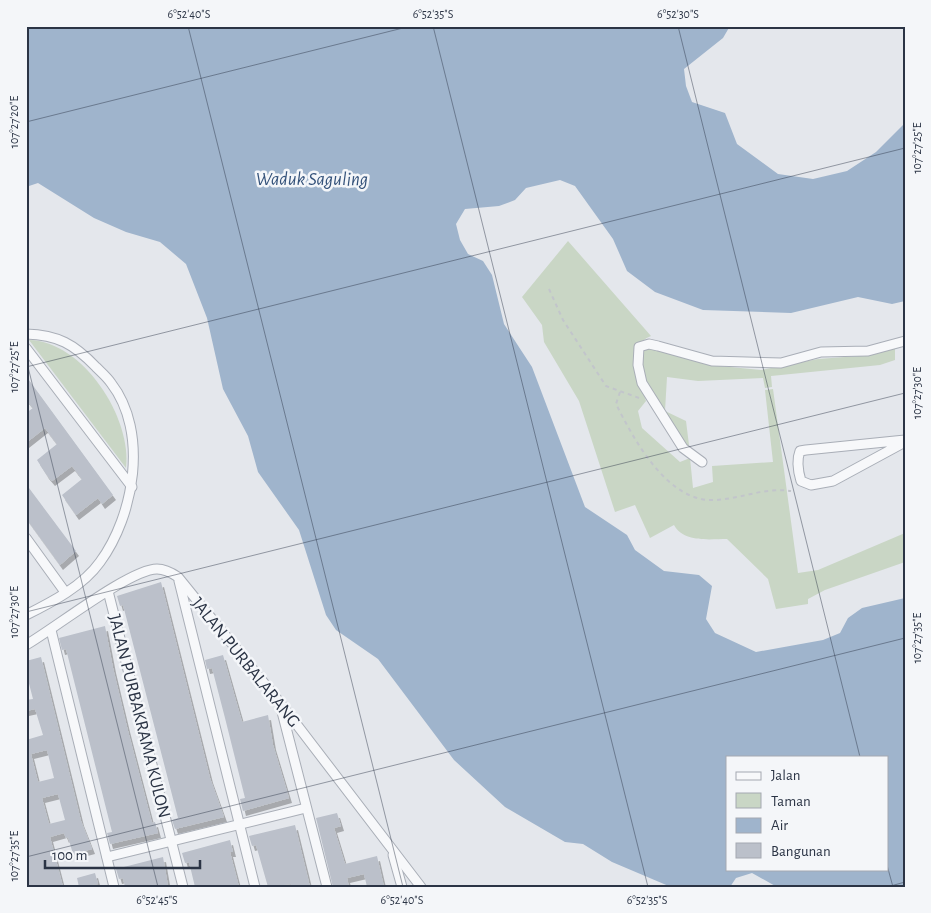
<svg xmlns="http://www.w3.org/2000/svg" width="931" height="913" font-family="'Alegreya Sans',sans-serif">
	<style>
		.green { fill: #c9d6c5 }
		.water { fill: #9fb4cc; fill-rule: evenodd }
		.building { fill: #bbc0ca; fill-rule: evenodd; filter: url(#shadow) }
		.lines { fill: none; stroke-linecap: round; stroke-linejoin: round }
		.street-casing { stroke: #a9aeb7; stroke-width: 11 }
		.path { stroke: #c2c5cb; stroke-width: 2; stroke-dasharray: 4 4; stroke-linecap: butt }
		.street { stroke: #f7f8fa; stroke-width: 9 }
		.ticks { fill: none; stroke: #2b3445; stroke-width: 1; stroke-opacity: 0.45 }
		.labels { text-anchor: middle; stroke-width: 5; stroke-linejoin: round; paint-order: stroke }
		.street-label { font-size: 18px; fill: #2b3445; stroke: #f4f6f9 }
		.water-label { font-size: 19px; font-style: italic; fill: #34527a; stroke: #f4f6f9 }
		.neatline { fill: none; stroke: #2b3445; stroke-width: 2 }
		.ticks-label { font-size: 12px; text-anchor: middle; fill: #2b3445 }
	</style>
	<defs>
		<filter id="shadow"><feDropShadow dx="3" dy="5" stdDeviation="0" flood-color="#0004"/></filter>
	</defs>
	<rect width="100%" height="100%" fill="#e4e7ec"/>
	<g class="green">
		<path d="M568,241L651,336C622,348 639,378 646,401L638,411L642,428L680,462L690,458L693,488L713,482L712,466L773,462L765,390L773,389L798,573L818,570L905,533V562L825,590L808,599V604L776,609L768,579L727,539C709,539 684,543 674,525L650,538L635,505L615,512L579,401L544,342L542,325L522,297Z"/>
		<path d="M29,340C83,341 132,418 126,468Z"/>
		<path d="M651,347L720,366L761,370L818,359L872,355L895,348V360L880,365L771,376L772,387L765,388L763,378L698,381L667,377L665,411L686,421L690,453C671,424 634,384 643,349Z"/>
	</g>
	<path class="water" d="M26,26H730L723,38L684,69L686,86L692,102L725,113L737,144L778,174L813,179L847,171L876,152L905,123V301L892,304L858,297L791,313L703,310L655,292L627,271L613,239L575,186L560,180L526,188L515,200L499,206L465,209L456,224L460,240L468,254L483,261L492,275L504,324L532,367L585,507L627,535L635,550L664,571L699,575L712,586L706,619L715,633L756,652L823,640L840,633L848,618L862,608L905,598V887H777L752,873L736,878L730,887H671L612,862L583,844L565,842L505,807L454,760L378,659L336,630L326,615L299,530L258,472L248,436L223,389L207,318L186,264L160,242L126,232L94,218L38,183L26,187ZM727,757H887V869H727Z"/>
	<g class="building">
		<polygon points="26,376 113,495 102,504 98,498 76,515 62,495 82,479 72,466 52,481 46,474 37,460 57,444 45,428 26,443 26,413 33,408 26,399"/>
		<polygon points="26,484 76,551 60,565 26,518"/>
		<polygon points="161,582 210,778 224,817 175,829 172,820 178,818 123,605 120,606 117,596"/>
		<polygon points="105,626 113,668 127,727 152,823 155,822 158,833 110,844 107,833 112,832 66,649 62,650 59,638"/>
		<polygon points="223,655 242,722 268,715 273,745 289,798 243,811 240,799 245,798 225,718 212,668 207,669 205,660"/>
		<path d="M41,657L81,821L92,849L73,854L68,837L66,838L64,833L50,837L63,887H26V740L43,735L35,709L26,711V700L33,699L26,672V661ZM47,750L54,778L38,782L31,754ZM58,794L65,820L49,824L42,798Z"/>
		<polygon points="337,813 341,826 334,828 345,864 377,856 384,887 367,887 364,874 347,878 349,887 333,887 316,818"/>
		<polygon points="295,825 310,887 292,887 291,884 268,887 256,845 252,846 249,836"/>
		<polygon points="230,840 233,852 230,852 239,887 195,887 189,862 185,863 182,853"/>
		<polygon points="163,857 168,886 125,887 123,878 119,879 116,869"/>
		<polygon points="95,873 98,884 79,887 77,878"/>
	</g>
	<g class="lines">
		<g class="street-casing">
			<g id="street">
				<path d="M26,334C58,335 74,344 96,367C101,372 107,377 111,383C149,432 134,516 100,562C83,586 52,602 26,615"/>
				<polyline points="26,348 132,487"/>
				<path d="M905,440L806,450L800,451C796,461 798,471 801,481L811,485L833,481L905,442"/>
				<polyline points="702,462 683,448 642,383 638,365 639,347 649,344 658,346 712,361 781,363 821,352 868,351 905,341"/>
				<polyline points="26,538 65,592"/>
				<polyline points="179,581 255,887"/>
				<polyline points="108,591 183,887"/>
				<polyline points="51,630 114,887"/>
				<path d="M26,645C54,629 130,569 157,569C165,569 172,573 178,577L281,704L421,887"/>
				<polyline points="281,708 327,887"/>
				<polyline points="393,855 402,887"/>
				<polyline points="107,857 306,808"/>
			</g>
		</g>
		<g class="path">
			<polyline points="549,289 563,320 606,386 639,398"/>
			<path d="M620,392L616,404C634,440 668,503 715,500C741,499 764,487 791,491"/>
		</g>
		<use href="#street" class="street"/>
	</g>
	<path class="ticks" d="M188,26L403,887M433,26L648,887M678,26L860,757M26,122L411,26M26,359L158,887M26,367L905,148M26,612L905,393M26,857L905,638M887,865L893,887M887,887L905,882"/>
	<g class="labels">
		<g class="street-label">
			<text transform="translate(246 662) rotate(51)" y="6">JALAN PURBALARANG</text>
			<text transform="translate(140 716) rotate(76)" y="6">JALAN PURBAKRAMA KULON</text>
		</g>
		<g class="water-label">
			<text x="312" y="185">Waduk Saguling</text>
		</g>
	</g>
	<rect width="931" height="913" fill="none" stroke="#f4f6f9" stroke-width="55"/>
	<rect x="726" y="756" width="162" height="115" fill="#f4f6f9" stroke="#a4a8b1"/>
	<rect x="736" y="772" width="25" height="8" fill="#f7f8fa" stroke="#a4a8b1"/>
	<text x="771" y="780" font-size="15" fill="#2b3445">Jalan</text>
	<rect x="736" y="793" width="25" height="15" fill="#c9d6c5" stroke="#a4a8b1"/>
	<text x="771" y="806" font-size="15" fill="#2b3445">Taman</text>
	<rect x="736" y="818" width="25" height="15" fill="#9fb4cc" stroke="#a4a8b1"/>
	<text x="771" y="830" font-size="15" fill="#2b3445">Air</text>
	<rect x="736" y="843" width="25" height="15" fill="#bbc0ca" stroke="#a4a8b1"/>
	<text x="771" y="856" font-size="15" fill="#2b3445">Bangunan</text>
	<path d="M45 860v8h155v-8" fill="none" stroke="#2b3445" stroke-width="2.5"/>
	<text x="52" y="860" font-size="15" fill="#2b3445" stroke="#f4f6f9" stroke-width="4" paint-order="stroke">100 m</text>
	<rect x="28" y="28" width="876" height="858" class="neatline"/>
	<g class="ticks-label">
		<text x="189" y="18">6°52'40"S</text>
		<text x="433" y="18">6°52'35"S</text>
		<text x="678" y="18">6°52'30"S</text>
		<text transform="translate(14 122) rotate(-90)" y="4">107°27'20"E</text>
		<text transform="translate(917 148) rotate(-90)" y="4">107°27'25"E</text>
		<text transform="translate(14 367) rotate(-90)" y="4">107°27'25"E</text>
		<text transform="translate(917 393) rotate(-90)" y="4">107°27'30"E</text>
		<text transform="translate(14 612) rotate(-90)" y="4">107°27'30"E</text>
		<text transform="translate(917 638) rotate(-90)" y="4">107°27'35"E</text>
		<text transform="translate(14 856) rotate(-90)" y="4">107°27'35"E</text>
		<text x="157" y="904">6°52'45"S</text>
		<text x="402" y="904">6°52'40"S</text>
		<text x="647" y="904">6°52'35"S</text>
	</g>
</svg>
